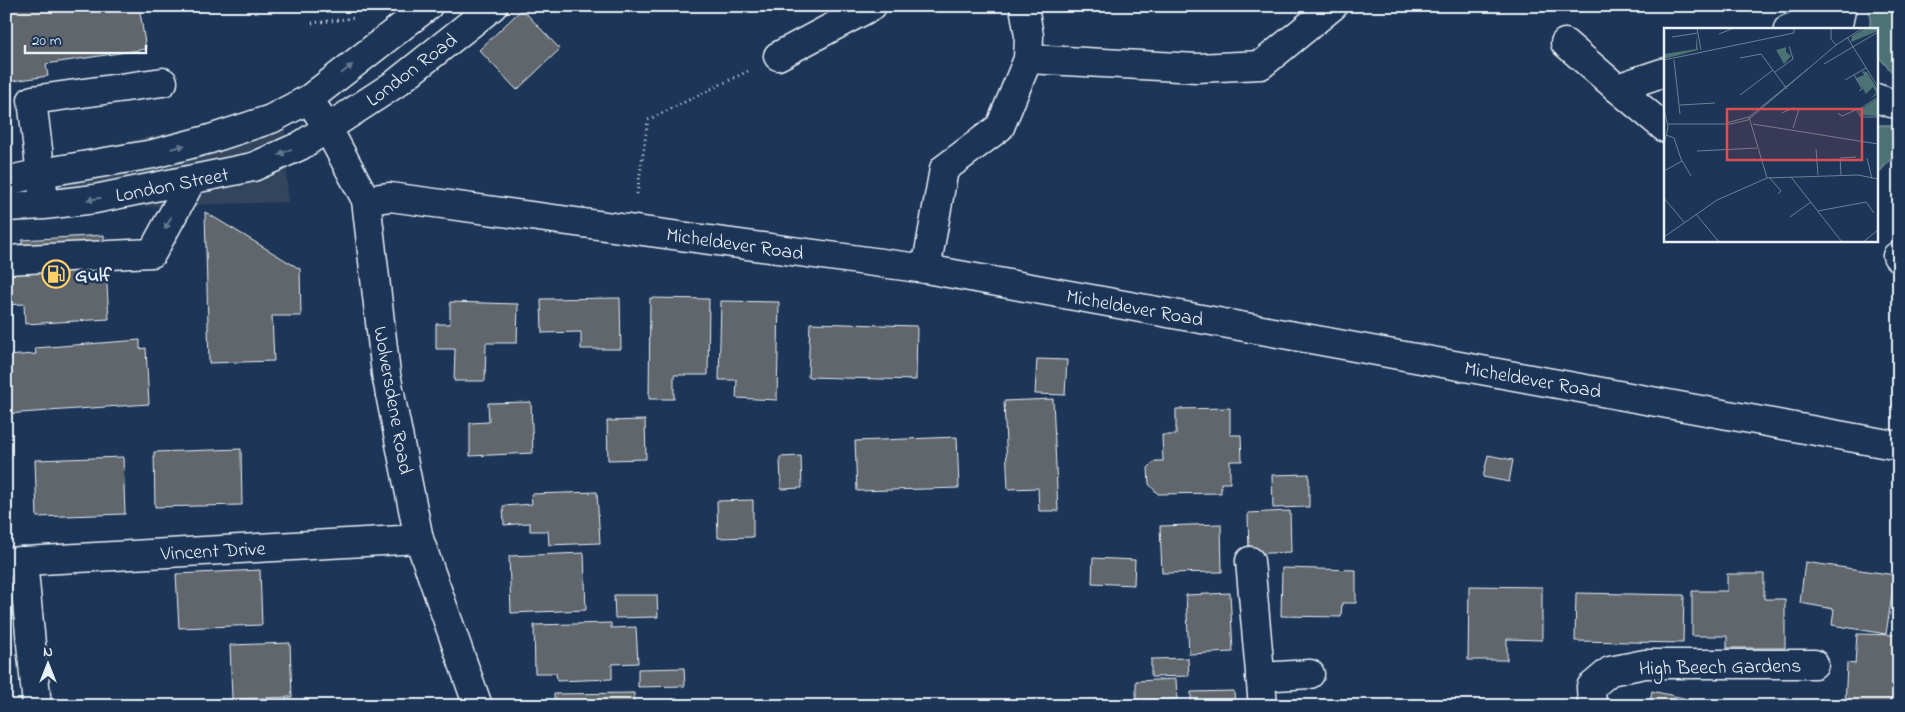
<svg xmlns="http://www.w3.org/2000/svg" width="1905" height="712" font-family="'Indie Flower',sans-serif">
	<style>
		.built { fill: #31445d }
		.green { fill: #4d7274; stroke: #9ab2b6 }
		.building { fill: #61666c; stroke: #e8f1f8 }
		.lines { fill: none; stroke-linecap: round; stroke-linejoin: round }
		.minor-casing { stroke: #e8f1f8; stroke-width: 31 }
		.path { stroke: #e8f1f8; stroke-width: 3; stroke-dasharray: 1 4; stroke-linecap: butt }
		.minor { stroke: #1d3557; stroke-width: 28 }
		.oneway { fill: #64778f }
		.labels { text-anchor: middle; stroke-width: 5; stroke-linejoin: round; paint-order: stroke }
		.street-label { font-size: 20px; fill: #e8f1f8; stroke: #1d3557 }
		.poi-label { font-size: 20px; font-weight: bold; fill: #e8f1f8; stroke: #1d3557; text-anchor: start }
		.inset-road { fill: none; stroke: #6e8097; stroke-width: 1 }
		.view { fill: #da5052; fill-opacity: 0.15; stroke: #da5052; stroke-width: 2.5 }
		.inset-edge { fill: none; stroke: #e8f1f8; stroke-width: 2.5 }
	</style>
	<rect width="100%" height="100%" fill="#1d3557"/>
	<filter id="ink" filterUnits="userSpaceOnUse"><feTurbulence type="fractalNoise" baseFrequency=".02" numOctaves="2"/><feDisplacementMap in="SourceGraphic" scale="10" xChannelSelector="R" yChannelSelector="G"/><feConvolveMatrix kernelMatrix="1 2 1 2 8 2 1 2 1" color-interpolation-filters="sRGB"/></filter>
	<g filter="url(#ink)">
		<polygon class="built" points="284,108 288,202 6,211 6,167"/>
		<g class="green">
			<polygon points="1870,6 1899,6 1899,75 1891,71 1876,54 1876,29 1870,29"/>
			<polygon points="1876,125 1899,125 1899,150 1876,176"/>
		</g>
		<g class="building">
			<polygon points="6,6 139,6 146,49 46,64 48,76 6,82"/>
			<polygon points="522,9 560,49 517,90 479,50"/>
			<polygon points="205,212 300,269 301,316 272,316 274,361 209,363"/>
			<polygon points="104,235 109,319 25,324 24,304 6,305 6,245 22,244 22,240"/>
			<polygon points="620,298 621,349 581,349 581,332 542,333 541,299"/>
			<polygon points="650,298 709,299 708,375 674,375 674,399 649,399"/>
			<polygon points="721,301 779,302 777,400 736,398 737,380 719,380"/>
			<polygon points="450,302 518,304 517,343 486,343 485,381 454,381 455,349 436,349 436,324 450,324"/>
			<polygon points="810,323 917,326 916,380 808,377"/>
			<polygon points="140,340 140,349 146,348 149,404 6,414 6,356 36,354 35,348"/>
			<polygon points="1037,359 1067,360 1065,395 1035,394"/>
			<polygon points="1053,399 1058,511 1039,511 1038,488 1008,489 1004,401"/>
			<polygon points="531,402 533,453 470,456 470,423 489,422 488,403"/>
			<polygon points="1230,408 1230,435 1241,435 1242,461 1230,461 1230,483 1221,483 1221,493 1158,494 1149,484 1148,468 1155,461 1163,461 1162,435 1176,435 1176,409"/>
			<polygon points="645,420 646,459 608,460 607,421"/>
			<polygon points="957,437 959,488 857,491 855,441"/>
			<polygon points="241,449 242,505 155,507 154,452"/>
			<polygon points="1488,455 1513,460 1509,482 1483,477"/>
			<polygon points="801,456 802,488 781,489 780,457"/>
			<polygon points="123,457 125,514 37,517 35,460"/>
			<polygon points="1309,474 1309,507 1273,508 1272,475"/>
			<polygon points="597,492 600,543 549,545 548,531 530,531 530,523 504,525 503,506 532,504 531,494"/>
			<polygon points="753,500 753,537 718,538 717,501"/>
			<polygon points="1290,511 1291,552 1249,554 1248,513"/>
			<polygon points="1221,524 1222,572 1162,573 1160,526"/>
			<polygon points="584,553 586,610 511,613 509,556"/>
			<polygon points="1093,558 1135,560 1134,585 1092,583"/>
			<polygon points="1805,562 1895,575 1886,634 1832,625 1834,609 1800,603"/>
			<polygon points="1282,568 1356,570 1356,603 1342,603 1341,617 1281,616"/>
			<polygon points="260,570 262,625 179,628 176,574"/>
			<polygon points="1727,574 1764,574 1764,599 1785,599 1785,648 1727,648 1727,636 1692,636 1692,591 1727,591"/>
			<polygon points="1469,586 1542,587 1542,640 1507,639 1507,660 1468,660"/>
			<polygon points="1230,593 1233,652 1189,654 1186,595"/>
			<polygon points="1576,593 1684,595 1683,643 1575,641"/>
			<polygon points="614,595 657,595 658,617 615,618"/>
			<polygon points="611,623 611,628 636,627 638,663 612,664 612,679 557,681 556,673 535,673 534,625"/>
			<polygon points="1857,634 1899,635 1899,706 1845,706 1847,663 1855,664"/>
			<polygon points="290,643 292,697 232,699 230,645"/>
			<polygon points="1188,658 1189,676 1151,677 1151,659"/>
			<polygon points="684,668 685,686 638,687 638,669"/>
			<polygon points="1176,679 1177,699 1136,700 1136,681"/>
			<polygon points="1234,691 1235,706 1191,706 1191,692"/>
			<polygon points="1652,691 1692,700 1691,706 1649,706"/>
			<polygon points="634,693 634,706 554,706 554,694"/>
		</g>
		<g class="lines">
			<g class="minor-casing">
				<g id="minor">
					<polyline points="1788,29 1814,19 1826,6"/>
					<polyline points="1837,29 1842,6"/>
					<polyline points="1565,43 1617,88 1665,72"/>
					<polyline points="778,56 872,6"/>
					<polyline points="1028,59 1197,68 1261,65 1333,6"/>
					<polyline points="1617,88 1665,128"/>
					<polyline points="1876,98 1891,103 1899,103"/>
					<polyline points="309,99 327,127 366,200 386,374 419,539 478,706"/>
					<polyline points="6,181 41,173 153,154 210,139 271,119 309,99 428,6"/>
					<polyline points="43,191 32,100 163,82"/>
					<polyline points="366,200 390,197 926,269 1899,446"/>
					<polyline points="6,207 44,205 95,199 253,167 300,146 395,84 493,6"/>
					<polyline points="1897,256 1899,255"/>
					<polyline points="6,260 152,253 191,181"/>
					<polyline points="926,269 944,169 1000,127 1028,59 1029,36 1024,6"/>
					<polyline points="23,561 37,706"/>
					<polyline points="1250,561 1263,706"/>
					<polyline points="6,562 419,539"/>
					<polyline points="1260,677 1310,674"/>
					<polyline points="1592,706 1591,687 1610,671 1645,664 1814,664"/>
				</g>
			</g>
			<g class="path">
				<polyline points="312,23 354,18"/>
				<polyline points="637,194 648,120 748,71"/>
			</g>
			<use href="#minor" class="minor"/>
		</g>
		<defs><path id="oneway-solid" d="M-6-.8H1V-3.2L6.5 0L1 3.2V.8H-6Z" transform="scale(1.25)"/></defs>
		<g class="oneway">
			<use href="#oneway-solid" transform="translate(347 69) rotate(-38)"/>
			<use href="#oneway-solid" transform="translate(178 147) rotate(-15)"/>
			<use href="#oneway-solid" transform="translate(285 152) rotate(155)"/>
			<use href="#oneway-solid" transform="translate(94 199) rotate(171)"/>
			<use href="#oneway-solid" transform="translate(168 223) rotate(118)"/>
		</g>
	</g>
	<defs>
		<g id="fuel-ring" transform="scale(1.4375)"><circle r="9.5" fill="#1d3557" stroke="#ffd166" stroke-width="1.5"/><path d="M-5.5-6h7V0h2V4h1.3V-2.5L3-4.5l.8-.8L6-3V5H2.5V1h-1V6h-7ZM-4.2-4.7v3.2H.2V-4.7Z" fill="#ffd166"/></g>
	</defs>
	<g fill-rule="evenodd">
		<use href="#fuel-ring" x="56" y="274"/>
	</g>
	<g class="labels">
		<g class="street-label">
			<text transform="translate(411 69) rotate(-37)" y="7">London Road</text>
			<text transform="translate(172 184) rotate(-11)" y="7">London Street</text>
			<text transform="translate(735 243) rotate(8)" y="7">Micheldever Road</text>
			<text transform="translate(1135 307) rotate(10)" y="7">Micheldever Road</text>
			<text transform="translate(1533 379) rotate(10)" y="7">Micheldever Road</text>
			<text transform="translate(394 400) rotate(80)" y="7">Wolversdene Road</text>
			<text transform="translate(213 550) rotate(-3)" y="7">Vincent Drive</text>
			<text transform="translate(1720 666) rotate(-1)" y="7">High Beech Gardens</text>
		</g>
		<g class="poi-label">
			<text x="75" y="281">Gulf</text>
		</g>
	</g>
	<g transform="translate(1664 28)">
		<rect width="214" height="214" fill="#1d3557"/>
		<path d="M202,0H214V3L187,14L188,8ZM32,7L34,22L0,31V26L32,21ZM122,19V24L127,28L120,36L112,22ZM198,43L203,44L214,62V66L206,71L212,65L209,59L202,66L192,50L200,47ZM214,70V88L197,87L195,83Z" fill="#4d7274"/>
		<path class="inset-road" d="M33,0L37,22M167,0V11L172,17M55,6L70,0M8,9L34,5M183,9L214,59M76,30L97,26L123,61M0,32L130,5V0M10,32L16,86M160,36L214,4M111,44L129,31L125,18M190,47L198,61L195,63M181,52L202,40M76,67L109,42M214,69L193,83L197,89H214M16,77L51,75M0,80L4,99L0,117M118,85L129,80L135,81L129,100M174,85L178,88L194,81M85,89L103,150L194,147L214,151M62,95L85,89L145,40M4,96H66L84,92L172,17L199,0M89,96L214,116M2,107L10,110L17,131L27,148M152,121L154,147M33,123L93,120M203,130L208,151M0,143L18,133M177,147L176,130L192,129M105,149L117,163L114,166M127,149L178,214M0,170L20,194M154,183L202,174L210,185M32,186L55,214M126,189L147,174M0,209L53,172L103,150M199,214L214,202"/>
		<path class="view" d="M63,81H198V132H63Z"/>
		<rect width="214" height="214" class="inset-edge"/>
	</g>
	<rect width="1905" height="712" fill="none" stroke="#1d3557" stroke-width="25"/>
	<rect x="12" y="12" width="1880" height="687" fill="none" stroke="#e8f1f8" stroke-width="2" filter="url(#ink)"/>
	<g transform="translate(48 664)" stroke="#1d3557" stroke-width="4" paint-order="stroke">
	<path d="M0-4L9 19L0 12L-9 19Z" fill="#e8f1f8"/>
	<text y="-8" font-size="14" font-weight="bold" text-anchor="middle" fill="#e8f1f8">N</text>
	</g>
	<path d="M25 45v8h121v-8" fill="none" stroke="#e8f1f8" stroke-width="2.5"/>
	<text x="32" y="45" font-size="15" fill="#e8f1f8" stroke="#1d3557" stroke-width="4" paint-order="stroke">20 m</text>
</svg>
